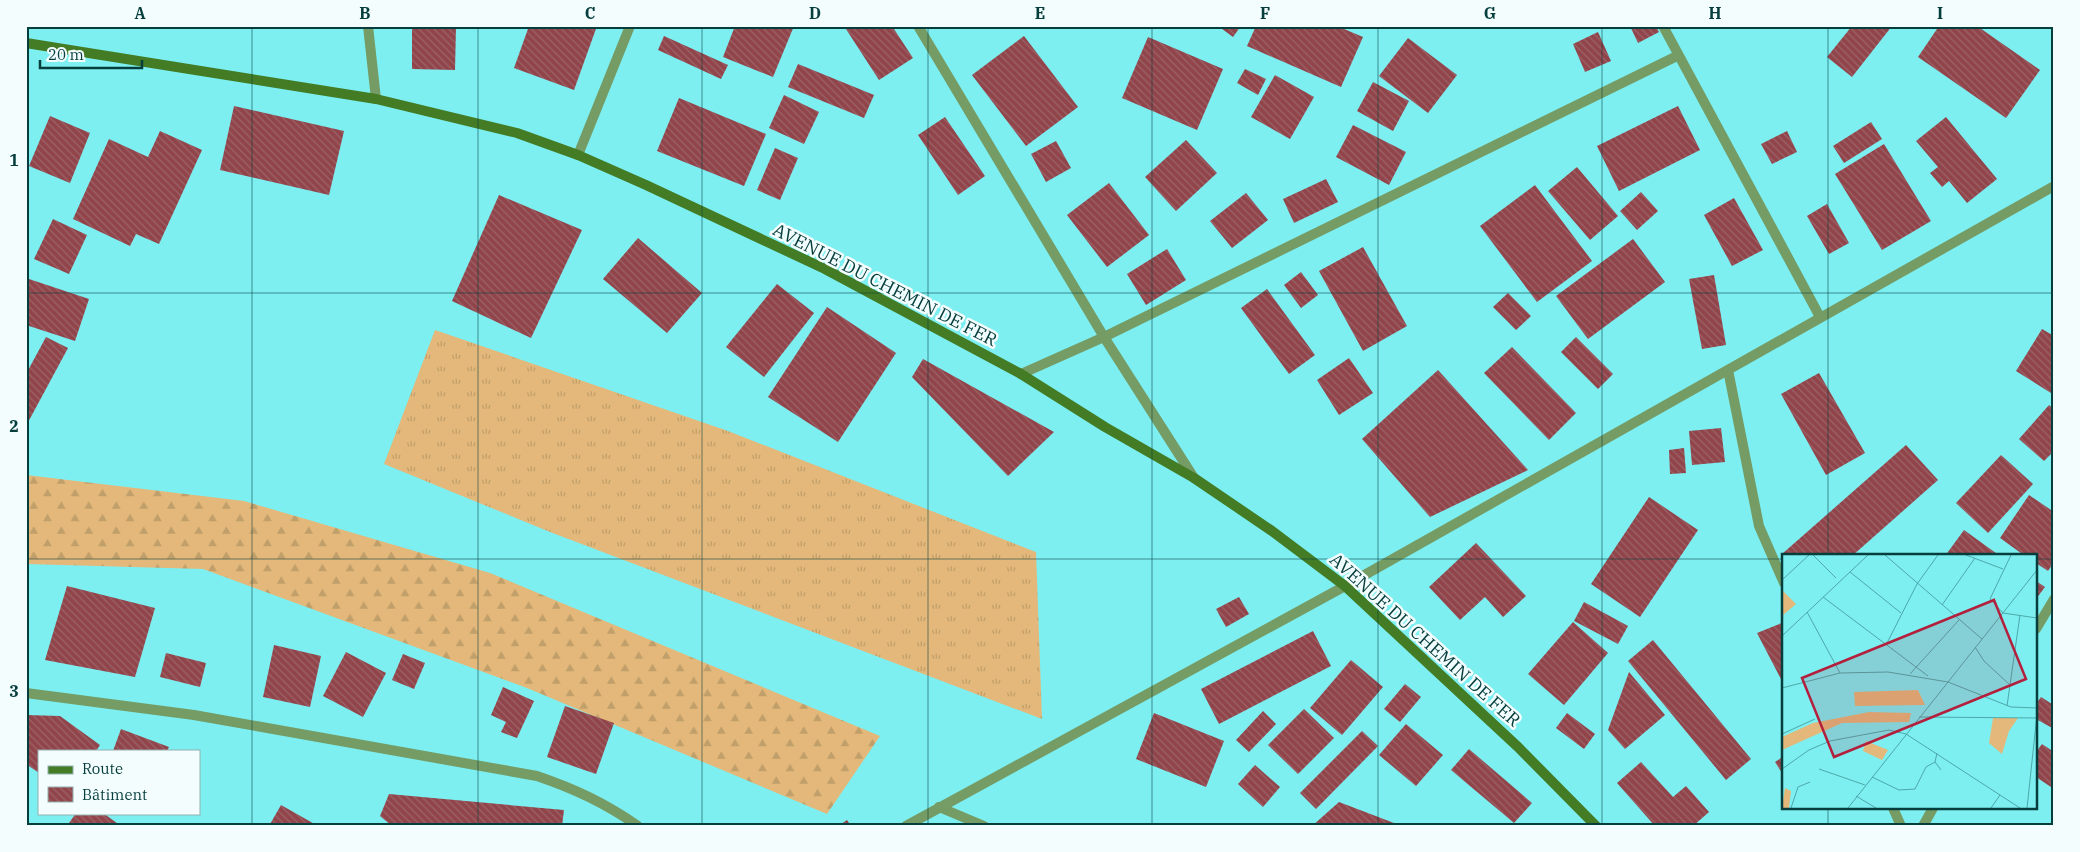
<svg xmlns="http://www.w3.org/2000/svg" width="2080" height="852" font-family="'IBM Plex Serif',serif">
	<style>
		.grass { fill: url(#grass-tufts) }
		.forest { fill: url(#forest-firs) }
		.building { fill: url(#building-back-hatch) }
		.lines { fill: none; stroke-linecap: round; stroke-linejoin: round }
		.lane { stroke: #759c65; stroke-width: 10 }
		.street { stroke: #759c65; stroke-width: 10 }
		.secondary { stroke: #437c24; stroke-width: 10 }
		.grid { fill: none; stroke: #063d3d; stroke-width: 1; stroke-opacity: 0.55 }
		.labels { text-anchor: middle; stroke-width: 5; stroke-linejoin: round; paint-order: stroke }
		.street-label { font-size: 18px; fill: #063d3d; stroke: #f3fdfd }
		.inset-road { fill: none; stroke: #4da8a9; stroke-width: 1 }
		.view { fill: #b2203d; fill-opacity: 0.15; stroke: #b2203d; stroke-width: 2.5 }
		.inset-edge { fill: none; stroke: #063d3d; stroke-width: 2.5 }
		.neatline { fill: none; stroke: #063d3d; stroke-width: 2 }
		.grid-label { font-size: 16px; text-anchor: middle; font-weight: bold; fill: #063d3d }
	</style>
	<defs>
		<pattern id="grass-tufts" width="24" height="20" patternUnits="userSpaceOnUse" patternTransform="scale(1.25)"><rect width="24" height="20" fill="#e3b87a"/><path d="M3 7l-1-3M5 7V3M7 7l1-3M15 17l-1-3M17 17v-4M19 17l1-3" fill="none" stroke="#c19f6a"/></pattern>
		<pattern id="forest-firs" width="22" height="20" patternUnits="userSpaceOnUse" patternTransform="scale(1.25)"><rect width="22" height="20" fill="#e3b87a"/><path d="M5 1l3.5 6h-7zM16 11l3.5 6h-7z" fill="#c19f6a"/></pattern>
		<pattern id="building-back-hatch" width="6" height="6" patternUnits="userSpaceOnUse" patternTransform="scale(1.25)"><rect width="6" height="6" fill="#91444a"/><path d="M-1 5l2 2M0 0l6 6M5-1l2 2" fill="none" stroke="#9a6469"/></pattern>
	</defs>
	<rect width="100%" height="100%" fill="#7deff1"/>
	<polygon class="grass" points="435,330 728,431 1036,552 1042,719 550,532 384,464"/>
	<polygon class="forest" points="26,475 244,501 490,573 880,736 827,814 527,688 203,569 26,564"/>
	<g class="building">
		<polygon points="412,26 456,26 455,70 412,69"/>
		<polygon points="529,26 597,26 574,90 514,68"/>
		<polygon points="735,26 794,26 773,77 723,57"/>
		<polygon points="844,26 892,26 913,58 879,80"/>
		<polygon points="1218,26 1241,26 1233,37"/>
		<polygon points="1256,26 1337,26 1363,37 1341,87 1247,46"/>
		<polygon points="1630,26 1656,26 1659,32 1638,43"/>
		<polygon points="1852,26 1892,26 1852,77 1827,57"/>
		<polygon points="1939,26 1977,26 2040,70 2006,118 1918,57"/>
		<polygon points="1598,32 1611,61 1585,72 1573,44"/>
		<polygon points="664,36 728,65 721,79 658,50"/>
		<polygon points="1024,36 1078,107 1026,146 972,75"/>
		<polygon points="1148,37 1223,69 1197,130 1122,98"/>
		<polygon points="1408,38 1457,75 1428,113 1379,76"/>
		<polygon points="798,64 874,95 864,118 788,87"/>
		<polygon points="1245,69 1266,79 1258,95 1237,83"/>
		<polygon points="1275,75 1314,97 1290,139 1251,117"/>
		<polygon points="1373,82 1409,101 1393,131 1357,111"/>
		<polygon points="784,95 819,112 804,144 769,128"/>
		<polygon points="679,98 766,134 744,186 657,151"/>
		<polygon points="234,106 344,131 329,195 220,170"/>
		<polygon points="1678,106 1700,150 1619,191 1597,146"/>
		<polygon points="50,116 90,133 70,183 29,166"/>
		<polygon points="945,117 985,176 958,195 918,135"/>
		<polygon points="1946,117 1997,179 1967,203 1949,181 1942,187 1930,173 1938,167 1916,141"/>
		<polygon points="1871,122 1882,139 1844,163 1833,146"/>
		<polygon points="1353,125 1406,152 1389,185 1336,157"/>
		<polygon points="160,131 202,150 159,244 136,234 130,246 73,219 109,139 148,157"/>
		<polygon points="1787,131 1797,152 1772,164 1761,144"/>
		<polygon points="1186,140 1217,173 1176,211 1145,177"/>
		<polygon points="1056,141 1071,168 1046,182 1031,154"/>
		<polygon points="1884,144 1931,221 1882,250 1835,174"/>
		<polygon points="775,148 798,158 780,200 757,190"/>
		<polygon points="1577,167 1618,216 1590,240 1548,191"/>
		<polygon points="1326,179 1338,202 1294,223 1283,199"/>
		<polygon points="1109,183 1149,235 1107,267 1067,215"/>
		<polygon points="1535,185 1592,261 1537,302 1480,226"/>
		<polygon points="1641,192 1658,211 1637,230 1620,211"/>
		<polygon points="1246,193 1268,220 1232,248 1210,221"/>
		<polygon points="499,195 582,230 531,338 452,301"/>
		<polygon points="1734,198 1763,250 1732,266 1704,215"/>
		<polygon points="1827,204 1849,243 1829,254 1807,216"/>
		<polygon points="53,219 87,235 69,274 34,259"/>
		<polygon points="638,238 702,293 667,333 603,279"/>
		<polygon points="1633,239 1665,282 1588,339 1556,296"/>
		<polygon points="1363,247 1407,326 1363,351 1319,271"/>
		<polygon points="1167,249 1186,280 1146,305 1127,274"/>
		<polygon points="1301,272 1318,295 1301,308 1284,285"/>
		<polygon points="1714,275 1726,345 1702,349 1689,279"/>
		<polygon points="26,278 89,299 75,341 26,325"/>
		<polygon points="777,284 814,313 764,377 726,347"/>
		<polygon points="1267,289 1315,355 1289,374 1241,308"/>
		<polygon points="1508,293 1531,316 1516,330 1493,307"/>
		<polygon points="827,307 896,353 838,442 768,397"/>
		<polygon points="2042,329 2054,336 2054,395 2016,371"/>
		<polygon points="46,337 68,348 26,426 26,374"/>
		<polygon points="1576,337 1613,374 1598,389 1561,352"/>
		<polygon points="1512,347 1576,413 1549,440 1484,373"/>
		<polygon points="1349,358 1373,393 1339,415 1317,380"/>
		<polygon points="923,359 1054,432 1008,476 912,377"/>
		<polygon points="1438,370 1528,470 1430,517 1362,439"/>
		<polygon points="1819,373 1865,453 1826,475 1781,394"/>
		<polygon points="2049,405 2054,409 2054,451 2044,461 2019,439"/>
		<polygon points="1721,428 1725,462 1692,465 1689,431"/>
		<polygon points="1906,445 1938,480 1852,556 1784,556 1782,554"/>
		<polygon points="1684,448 1686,473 1670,474 1669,450"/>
		<polygon points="2001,455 2033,484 1988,533 1956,503"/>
		<polygon points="2029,495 2054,512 2054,562 2048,571 2036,563 2036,556 2025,556 2000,538"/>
		<polygon points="1649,497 1698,530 1640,617 1591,584"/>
		<polygon points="1964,530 2000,556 1945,556"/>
		<polygon points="1476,543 1526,596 1503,617 1485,597 1460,620 1429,587"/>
		<polygon points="2036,581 2045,587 2036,599"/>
		<polygon points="67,586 155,608 135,677 45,660"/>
		<polygon points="1239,597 1249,614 1226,627 1216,609"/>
		<polygon points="1584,602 1628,626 1618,644 1574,621"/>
		<polygon points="1573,622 1608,653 1564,705 1528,674"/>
		<polygon points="1784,622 1784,685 1757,633"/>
		<polygon points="1313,631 1331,666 1219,724 1201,689"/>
		<polygon points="1653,640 1751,759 1726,780 1628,661"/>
		<polygon points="274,645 321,656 310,707 263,697"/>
		<polygon points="346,652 386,673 363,717 323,696"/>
		<polygon points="166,653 206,663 200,687 160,677"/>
		<polygon points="403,654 425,663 414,689 392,680"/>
		<polygon points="1351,660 1383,687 1342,735 1310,708"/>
		<polygon points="1629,672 1665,715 1625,749 1608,730"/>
		<polygon points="1405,684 1421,697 1400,722 1384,709"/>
		<polygon points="503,687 534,701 517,738 501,732 506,722 491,715"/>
		<polygon points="2041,697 2052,704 2054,702 2054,729 2036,719 2036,704"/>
		<polygon points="565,706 614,723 596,774 547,757"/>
		<polygon points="1304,709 1334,738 1298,774 1268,745"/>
		<polygon points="1263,711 1276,724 1249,752 1236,740"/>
		<polygon points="1154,713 1224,741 1206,787 1136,759"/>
		<polygon points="1567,713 1595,734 1584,749 1556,728"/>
		<polygon points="26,715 60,716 100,745 96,751 39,751 39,773 26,764"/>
		<polygon points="1406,724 1443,755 1416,786 1379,755"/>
		<polygon points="121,729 169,747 167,751 113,751"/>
		<polygon points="1362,731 1378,746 1316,809 1300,793"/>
		<polygon points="2042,744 2054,752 2054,789 2036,777 2036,752"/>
		<polygon points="1469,749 1532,803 1514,823 1451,770"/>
		<polygon points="1784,756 1784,776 1775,762"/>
		<polygon points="1641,762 1673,797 1686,786 1709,812 1693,826 1655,826 1617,783"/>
		<polygon points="1255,765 1280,787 1263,807 1238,784"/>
		<polygon points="389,794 564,810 562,826 392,826 380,816"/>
		<polygon points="1339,802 1394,823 1393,826 1312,826"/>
		<polygon points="281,805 318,826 269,826"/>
		<polygon points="76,813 103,813 121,826 67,826"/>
		<polygon points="847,820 851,826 838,826"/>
	</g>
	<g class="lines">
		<polyline class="lane" points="578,155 630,26"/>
		<g class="street">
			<polyline points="368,26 376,99"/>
			<polyline points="918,26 1104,337 1194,478"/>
			<polyline points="1663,26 1820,317"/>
			<polyline points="1728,370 1759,526 1784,583"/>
			<polyline points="1021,374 1104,337 1677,56"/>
			<polyline points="2036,629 2054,599"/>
			<path d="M26,693L194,715L537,776C575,789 605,803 638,826"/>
			<polyline points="939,807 984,826"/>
			<polyline points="1893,808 1901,826"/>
			<polyline points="906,826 1345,586 2054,186"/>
			<polyline points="1923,826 1933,808"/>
		</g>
		<polyline class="secondary" points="26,43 376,99 517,133 578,155 646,185 825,269 1021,374 1105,427 1194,478 1272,531 1345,586 1518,747 1596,826"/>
	</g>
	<path class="grid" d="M252,26V826M478,26V826M702,26V826M928,26V826M1152,26V826M1378,26V826M1602,26V826M1828,26V556M26,293H2054M26,559H1784M2036,559H2054M1828,808V826"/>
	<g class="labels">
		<g class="street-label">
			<text transform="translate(885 285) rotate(27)" y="6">AVENUE DU CHEMIN DE FER</text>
			<text transform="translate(1425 640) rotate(42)" y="6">AVENUE DU CHEMIN DE FER</text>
		</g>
	</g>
	<g transform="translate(1782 554)">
		<rect width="255" height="255" fill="#7deff1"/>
		<path d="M136,136L143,151L73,152L72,138ZM211,164H236L227,177L220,200L207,189ZM84,187L106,196L100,206L81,197ZM3,234L9,237L7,254H0Z" fill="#e3b87a"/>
		<path d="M87,158L129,159L127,168L60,169L0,196V183L31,169Z" fill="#e3b87a"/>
		<path d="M0,36L14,50L0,62Z" fill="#e3b87a"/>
		<path class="inset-road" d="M31,1L54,24M103,1L200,85M184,1L221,15M229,1L208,45L221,59L255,64M68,18L119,59M0,26L27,1M41,43L146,122M160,51L193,4M25,58L58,119M0,82L86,1M104,91L135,30L156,1M193,93L202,107L228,131M128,120L177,66M0,134L58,119L106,118L166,128L229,153L255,154M225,152L238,61M137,163L255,164M0,180L33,165M155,199L153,208L159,216M0,215L27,196L48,187L107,176L124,180L238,254M37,215L83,231M90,223L117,236L133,235L144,213L153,208M74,242L94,254M9,254L16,233L28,228M66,254L255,16M209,254L218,241M245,254L255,161"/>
		<path class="view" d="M212,46L244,125L52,203L20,124Z"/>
		<rect width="255" height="255" class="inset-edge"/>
	</g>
	<rect width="2080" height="852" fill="none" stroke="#f3fdfd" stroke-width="55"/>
	<rect x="38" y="750" width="162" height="65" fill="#f3fdfd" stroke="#94b0b0"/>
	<rect x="48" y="766" width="25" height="8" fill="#437c24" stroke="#94b0b0"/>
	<text x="82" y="774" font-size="15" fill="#063d3d">Route</text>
	<rect x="48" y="787" width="25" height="15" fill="url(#building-back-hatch)" stroke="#94b0b0"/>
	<text x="82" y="800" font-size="15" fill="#063d3d">Bâtiment</text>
	<path d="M40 60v8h102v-8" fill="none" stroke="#063d3d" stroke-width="2.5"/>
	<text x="48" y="60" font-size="15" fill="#063d3d" stroke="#f3fdfd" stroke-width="4" paint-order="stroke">20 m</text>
	<rect x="28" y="28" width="2024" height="796" class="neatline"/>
	<g class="grid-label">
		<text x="140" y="19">A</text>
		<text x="365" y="19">B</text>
		<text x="590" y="19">C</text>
		<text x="815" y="19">D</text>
		<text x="1040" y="19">E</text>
		<text x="1265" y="19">F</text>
		<text x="1490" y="19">G</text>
		<text x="1715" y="19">H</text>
		<text x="1940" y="19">I</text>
		<text x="14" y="166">1</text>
		<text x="14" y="432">2</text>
		<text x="14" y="697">3</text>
	</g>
</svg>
